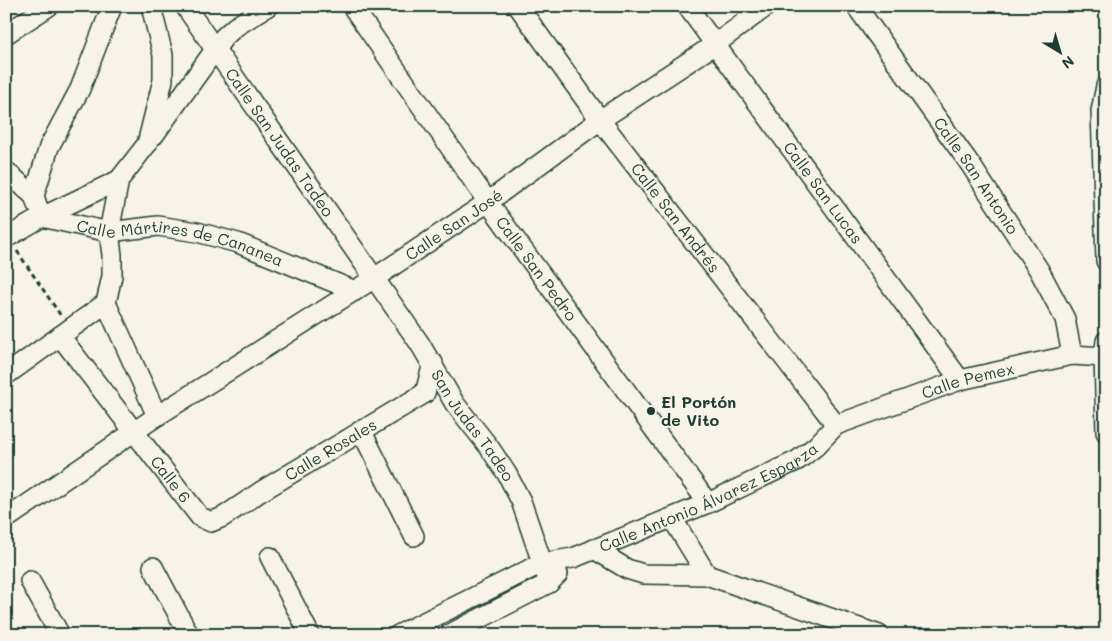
<svg xmlns="http://www.w3.org/2000/svg" width="1112" height="641" font-family="Mali,sans-serif">
	<style>
		.lines { fill: none; stroke-linecap: round; stroke-linejoin: round }
		.minor-casing { stroke: #1f3d34; stroke-width: 22 }
		.path { stroke: #1f3d34; stroke-width: 3; stroke-dasharray: 5 4; stroke-linecap: butt }
		.minor { stroke: #f7f3e8; stroke-width: 19 }
		.poi-dot { fill: #1f3d34; stroke: #f7f3e8; stroke-width: 2 }
		.labels { text-anchor: middle; stroke-width: 4; stroke-linejoin: round; paint-order: stroke }
		.street-label { font-size: 16px; fill: #1f3d34; stroke: #f7f3e8 }
		.poi-label { font-size: 16px; font-weight: bold; fill: #1f3d34; stroke: #f7f3e8; text-anchor: start }
	</style>
	<rect width="100%" height="100%" fill="#f7f3e8"/>
	<filter id="ink" filterUnits="userSpaceOnUse"><feTurbulence type="fractalNoise" baseFrequency=".02" numOctaves="2"/><feDisplacementMap in="SourceGraphic" scale="10" xChannelSelector="R" yChannelSelector="G"/><feConvolveMatrix kernelMatrix="1 2 1 2 8 2 1 2 1" color-interpolation-filters="sRGB"/></filter>
	<g filter="url(#ink)">
		<g class="lines">
			<g class="minor-casing">
				<g id="minor">
					<path id="s1" d="M185,6L420,344L455,404L489,447L507,474L521,501L549,583"/>
					<path id="s2" d="M352,6L488,202L708,503"/>
					<path id="s3" d="M518,6L600,120L836,425"/>
					<path id="s4" d="M687,6L960,380"/>
					<path id="s5" d="M856,6L970,164L1039,270L1065,319L1072,355"/>
					<polyline points="6,34 49,6"/>
					<polyline points="1106,86 1101,111 1106,261"/>
					<polyline points="154,135 224,37 235,27 268,6"/>
					<polyline points="6,171 34,196 37,205"/>
					<polyline points="34,196 49,147 80,89 112,6"/>
					<path id="s6" d="M42,217L109,232L158,226L197,232L238,243L355,291"/>
					<polyline points="6,238 42,217 119,180"/>
					<polyline points="106,303 157,416"/>
					<path id="s7" d="M60,336L200,517L211,522L223,517L260,492L425,393L433,363"/>
					<polyline points="1106,341 1104,357 1106,432"/>
					<polyline points="6,375 106,303 112,276 112,255 109,232 119,180 147,144 163,80 163,55 151,6"/>
					<polyline points="361,430 414,536"/>
					<polyline points="672,518 707,575 879,635"/>
					<path id="s8" d="M6,519L157,416L373,279L488,202L600,120L714,45L767,6"/>
					<polyline points="594,549 627,569 643,574 707,575"/>
					<polyline points="270,557 310,635"/>
					<polyline points="153,567 189,635"/>
					<polyline points="30,581 60,635"/>
					<path id="s9" d="M398,635L542,563L573,558L708,503L798,460L816,446L836,425L960,380L1072,355L1104,357"/>
					<polyline points="448,635 549,583 558,574"/>
				</g>
			</g>
			<polyline class="path" points="17,251 61,316"/>
			<use href="#minor" class="minor"/>
		</g>
	</g>
	<circle class="poi-dot" cx="651" cy="411" r="5"/>
	<g class="labels">
		<g class="street-label">
			<text dy="6" stroke="none"><textPath href="#s1" startOffset="166">Calle San Judas Tadeo</textPath></text>
			<text dy="6" stroke="none"><textPath href="#s5" startOffset="208">Calle San Antonio</textPath></text>
			<text dy="6" stroke="none"><textPath href="#s4" startOffset="231">Calle San Lucas</textPath></text>
			<text dy="6" stroke="none"><textPath href="#s3" startOffset="264">Calle San Andrés</textPath></text>
			<text dy="6" stroke="none"><textPath href="#s8" startOffset="536">Calle San José</textPath></text>
			<text dy="6" stroke="none"><textPath href="#s6" startOffset="142">Calle Mártires de Cananea</textPath></text>
			<text dy="6" stroke="none"><textPath href="#s2" startOffset="321">Calle San Pedro</textPath></text>
			<text dy="6" stroke="none"><textPath href="#s9" startOffset="629">Calle Pemex</textPath></text>
			<text dy="6" stroke="none"><textPath href="#s1" startOffset="509">San Judas Tadeo</textPath></text>
			<text dy="6" stroke="none"><textPath href="#s7" startOffset="381">Calle Rosales</textPath></text>
			<text dy="6" stroke="none"><textPath href="#s7" startOffset="181">Calle 6</textPath></text>
			<text dy="6" stroke="none"><textPath href="#s9" startOffset="341">Calle Antonio Álvarez Esparza</textPath></text>
		</g>
		<g class="poi-label">
			<text x="661" y="408">El Portón<tspan x="661" dy="18">de Vito</tspan></text>
		</g>
	</g>
	<rect width="1112" height="641" fill="none" stroke="#f7f3e8" stroke-width="25"/>
	<rect x="12" y="12" width="1087" height="616" fill="none" stroke="#1f3d34" stroke-width="2" filter="url(#ink)"/>
	<g transform="translate(1060 52) rotate(142)" stroke="#f7f3e8" stroke-width="4" paint-order="stroke">
	<path d="M0-4L9 19L0 12L-9 19Z" fill="#1f3d34"/>
	<text y="-8" font-size="14" font-weight="bold" text-anchor="middle" fill="#1f3d34">N</text>
	</g>
</svg>
